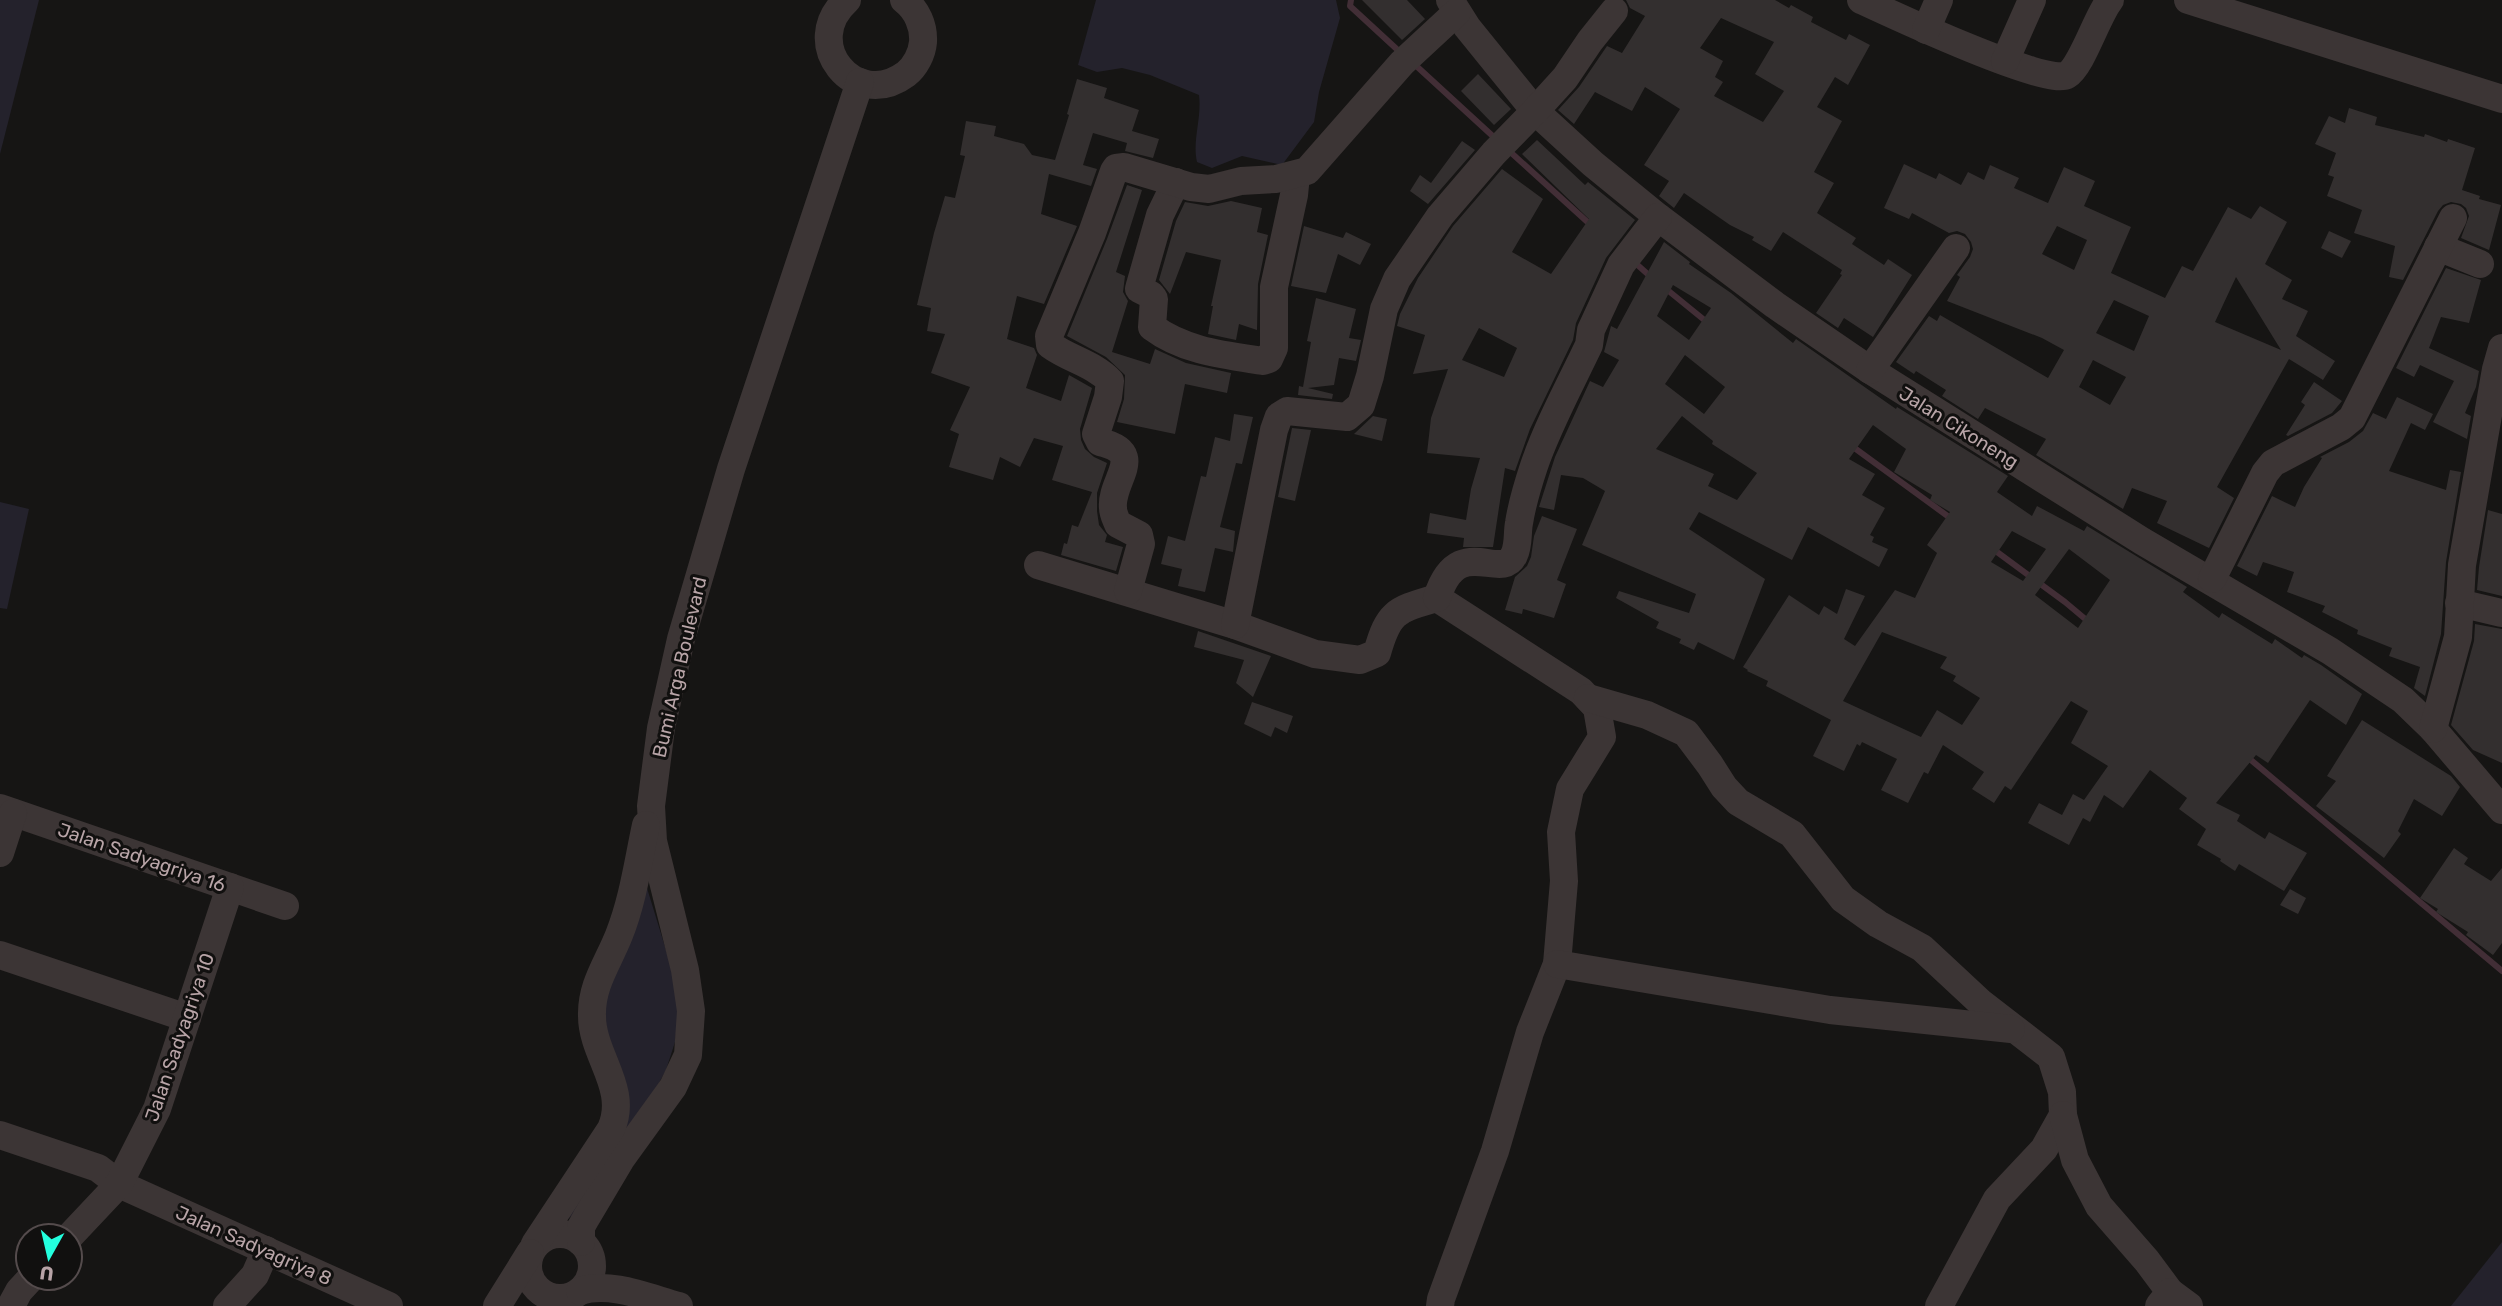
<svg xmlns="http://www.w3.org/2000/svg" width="2502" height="1306" font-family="Rubik,sans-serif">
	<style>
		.green { fill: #24222c }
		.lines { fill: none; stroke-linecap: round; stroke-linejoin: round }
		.stream { stroke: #422e36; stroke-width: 6 }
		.building { fill: #332f2f; fill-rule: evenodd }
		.minor { stroke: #3c3535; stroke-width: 28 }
		.labels { text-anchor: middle; stroke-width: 6; stroke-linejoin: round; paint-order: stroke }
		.street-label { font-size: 19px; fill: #b8a4a7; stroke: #11100f }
	</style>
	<rect width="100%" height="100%" fill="#161514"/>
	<g class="green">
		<polygon points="0,0 39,0 0,154"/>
		<path d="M1096,0H1336L1340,18L1319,92L1314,122L1282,165L1242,156L1212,168L1197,162C1192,140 1202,118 1199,95L1150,75L1122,68L1097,72L1078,65Z"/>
		<polygon points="0,502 29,509 7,609 0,608"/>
		<polygon points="643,875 674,976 679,1012 675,1042 666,1070 652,1096 579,1210 560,1225 622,1130 599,1021"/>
		<polygon points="2502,1242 2502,1306 2451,1306"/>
	</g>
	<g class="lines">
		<g class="stream">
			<polyline points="1351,0 1350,6 1401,53"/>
			<polyline points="1412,62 1497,140"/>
			<polyline points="1507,149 1593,227"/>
			<polyline points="1633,261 1651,277"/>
			<polyline points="1665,288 1708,323"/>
			<polyline points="1849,444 1953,520"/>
			<polyline points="1993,549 2065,602 2090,623"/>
			<polyline points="2245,755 2502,971"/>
		</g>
	</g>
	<g class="building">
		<polygon points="1362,0 1407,0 1425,19 1402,40"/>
		<path d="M1626,0H1775L1789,8L1791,5L1813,17L1811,22L1846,40L1849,34L1870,45L1848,85L1835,77L1817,107L1842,121L1814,172L1834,183L1817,213L1856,238L1852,244L1884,265L1888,259L1912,275L1873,337L1844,318L1838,328L1816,313L1842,275L1840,274L1842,270L1783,232L1771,251L1752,240L1754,237L1730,225L1684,193L1674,208L1659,196L1669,181L1644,165L1680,109L1645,87L1632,111L1595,92L1574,124L1558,110L1579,87L1607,46L1622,53L1645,16L1630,8ZM1721,18L1774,42L1755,74L1784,91L1763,122L1714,96L1723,82L1715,77L1723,61L1700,48Z"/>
		<polygon points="1478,74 1511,109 1494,125 1461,91"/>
		<polygon points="1077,79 1107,88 1104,98 1139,110 1132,131 1159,139 1153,158 1125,151 1127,143 1093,133 1083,165 1097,169 1091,186 1049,174 1041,214 1077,226 1044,304 1017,296 1007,339 1034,348 1037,355 1026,388 1061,401 1069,375 1092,388 1080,429 1081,440 1085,449 1094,457 1107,463 1097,493 1097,511 1099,525 1107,535 1105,542 1123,547 1116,571 1061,555 1064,543 1067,544 1072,525 1078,527 1092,492 1052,480 1063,446 1034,438 1020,467 1000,457 993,480 949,467 959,434 950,430 970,387 931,373 945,334 927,331 931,308 917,305 934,233 945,196 955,198 965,156 960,155 966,121 996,126 994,136 1024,144 1032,155 1055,160 1069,115 1067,114"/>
		<polygon points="2349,108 2377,117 2375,125 2424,137 2425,134 2447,142 2448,139 2475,148 2462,190 2480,196 2479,199 2501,205 2489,250 2461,238 2469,216 2466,208 2461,204 2451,202 2443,205 2438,211 2403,280 2389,277 2395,246 2354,233 2362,210 2327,196 2334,177 2328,175 2336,153 2315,144 2329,116 2345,123"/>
		<path d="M1537,140L1585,185L1588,182L1635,220L1606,258L1576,323L1573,340L1530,429L1515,471L1505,468L1493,547H1463L1464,538L1427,533L1430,513L1466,520L1471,489L1480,458L1427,453L1431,418L1448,369L1413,374L1425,335L1397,326L1400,314L1418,278L1453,226L1502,169L1543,199L1512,252L1551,274L1589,219L1522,154ZM1479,328L1517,348L1504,377L1462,360Z"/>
		<polygon points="1462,141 1475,150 1428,204 1410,191 1420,175 1431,183"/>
		<path d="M1904,164L1936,179L1939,173L1961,185L1968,172L1984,180L1990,165L2019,178L2014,188L2048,203L2064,167L2095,181L2084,206L2131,227L2111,273L2165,298L2182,266L2193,271L2228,207L2251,219L2260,206L2287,222L2265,264L2292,280L2282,299L2308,311L2296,336L2335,361L2323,380L2289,359L2217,487L2234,498L2209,548L2157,523L2167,501L2132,488L2123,509L2036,455L2046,439L1985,408L1978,419L1942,396L1946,390L1916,371L1914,374L1896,362L1929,316L1937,321L1940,315L2048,378L2064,350L2042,338L1947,301L1960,277L1957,275L1970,257L1973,249L1971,242L1965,234L1957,231L1949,233L1912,213L1909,219L1884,208ZM2057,226L2087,240L2074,270L2042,254ZM2236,277L2281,350L2215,322ZM2114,300L2149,316L2134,351L2096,333ZM2093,360L2126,377L2110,405L2079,387Z"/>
		<polygon points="1127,185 1142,190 1116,272 1125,276 1123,292 1128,301 1112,352 1150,364 1155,349 1186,363 1231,373 1227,393 1185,384 1175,434 1117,422 1124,399 1125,375 1106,357 1067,336 1107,239"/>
		<polygon points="1231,201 1262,208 1257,232 1268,235 1258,284 1257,330 1239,324 1236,340 1208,334 1213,306 1211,306 1221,260 1186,252 1170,294 1159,280 1176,221 1185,202 1208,206"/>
		<polygon points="1304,226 1343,238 1346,232 1371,244 1360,265 1338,254 1326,293 1291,286"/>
		<polygon points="2329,231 2351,241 2342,258 2321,248"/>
		<path d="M1664,242L1690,262L1689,264L1731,293L1793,343L1796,339L1896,409L1897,407L2008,476L1997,492L2032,516L2037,506L2084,531L2087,526L2187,587L2183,592L2219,618L2222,613L2272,644L2275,639L2302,658L2304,655L2321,665L2362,694L2346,725L2310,700L2268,763L2256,755L2216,803L2240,815L2237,821L2265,839L2269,832L2307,853L2284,891L2239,864L2235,871L2220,861L2221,859L2197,845L2206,829L2179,809L2187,798L2150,770L2123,808L2104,795L2090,822L2083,818L2069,845L2028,823L2039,803L2062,815L2073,794L2084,800L2108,766L2071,743L2088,711L2071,701L2011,790L2005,786L1994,803L1972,789L1984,772L1943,745L1928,774L1924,772L1908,803L1881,790L1897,759L1862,742L1860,746L1857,744L1844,771L1813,756L1831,720L1766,686L1768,681L1747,671L1748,670L1743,667L1789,595L1819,615L1824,606L1837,614L1846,589L1865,596L1844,639L1855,646L1895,590L1915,598L1937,553L1927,545L1950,512L1930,500L1932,495L1894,472L1906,449L1873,425L1849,459L1875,474L1862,495L1885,508L1870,535L1874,537L1872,542L1888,549L1879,567L1808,527L1792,560L1699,512L1689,529L1765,579L1734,660L1698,642L1694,650L1679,643L1681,639L1656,628L1659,622L1616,598L1619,591L1689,613L1696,594L1582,545L1605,491L1583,478L1561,475L1554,510L1539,507L1555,457L1590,381L1603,387L1619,360L1604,352L1611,326L1617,329ZM1673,285L1711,308L1689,340L1657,316ZM1685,355L1725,387L1704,414L1665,384ZM1682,416L1713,441L1712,444L1757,473L1737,500L1708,486L1714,474L1656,449ZM2012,531L2046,549L2023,581L1991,562ZM2069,549L2110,580L2078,628L2035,595ZM1882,632L1947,657L1940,668L1956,676L1953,681L1980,698L1962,725L1937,710L1921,737L1843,701Z"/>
		<polygon points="2446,268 2481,280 2469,323 2441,317 2429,348 2479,371 2476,387 2465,413 2471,416 2467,439 2433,422 2454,381 2420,365 2414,377 2396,368"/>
		<polygon points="1316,298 1356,309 1349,338 1361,340 1356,361 1339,358 1334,385 1308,388 1333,394 1332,399 1298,395 1299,386 1303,387 1311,342 1307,341"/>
		<polygon points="2314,382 2342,401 2332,413 2288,436 2286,435 2305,405 2301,402"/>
		<polygon points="2397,397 2433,414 2425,430 2411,423 2389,471 2446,490 2450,470 2461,472 2446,562 2441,634 2425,696 2414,688 2420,667 2389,656 2392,648 2357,634 2358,630 2322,612 2325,606 2287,592 2294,572 2263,562 2257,576 2237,566 2272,496 2295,507 2304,487 2322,458 2320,457 2349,442 2363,431 2373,413 2386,419"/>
		<polygon points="1234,414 1253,417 1242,464 1236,463 1220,527 1235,531 1233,552 1215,548 1205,592 1178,586 1182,569 1161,564 1168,536 1185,541 1201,476 1206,477 1215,437 1230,441"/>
		<polygon points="1373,416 1387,419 1382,441 1354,434"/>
		<polygon points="1292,428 1311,430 1295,501 1278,497"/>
		<polygon points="2488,510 2502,514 2502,596 2477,590 2479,567"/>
		<polygon points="1542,516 1577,529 1557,580 1566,584 1554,618 1523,609 1522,614 1505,610 1515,577 1527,566 1531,557 1534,536"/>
		<polygon points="2475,624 2502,629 2502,763 2473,750 2451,725 2474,641"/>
		<polygon points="1198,631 1271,656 1253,697 1236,683 1244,660 1194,647"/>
		<polygon points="1252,702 1293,716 1287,733 1275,727 1271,737 1244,724"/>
		<polygon points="2362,720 2451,776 2460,787 2442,816 2414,799 2398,831 2401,834 2384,858 2316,806 2336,781 2327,776"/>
		<polygon points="2454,848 2468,858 2464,864 2491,881 2502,868 2502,943 2493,955 2466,935 2468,932 2436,912 2438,909 2420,898"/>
		<polygon points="2290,889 2306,898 2298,914 2280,905"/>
	</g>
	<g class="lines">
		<g class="minor">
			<path d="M847,0C799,43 855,112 906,74C915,67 922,54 923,42C924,26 917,10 904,0"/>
			<polyline points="1450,0 1467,27 1535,111 1593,164 1658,217 1775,305 1870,370 2142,541 2330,651 2403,700 2433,729 2502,810"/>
			<path d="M1861,0C1889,13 2047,87 2067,75C2082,66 2097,16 2110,0"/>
			<polyline points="2188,0 2502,99"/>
			<polyline points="1926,30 1939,0"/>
			<polyline points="2005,61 2032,0"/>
			<path d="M1176,182L1160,215L1140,285L1139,289L1151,295L1154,299L1152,327C1184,351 1224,355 1263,361L1269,359L1274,348V287L1294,195L1296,175"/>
			<polyline points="2438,247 2480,264"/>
			<polyline points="1870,370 1956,248"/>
			<path d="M1038,565L1235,625L1315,654L1360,660L1377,653C1389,610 1397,610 1437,598L1581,691L1597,708L1602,737L1570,789L1561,832L1564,881L1557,964L1530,1032L1495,1151L1441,1299L1440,1306"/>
			<polyline points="2212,579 2265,473 2273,463 2341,427 2352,418 2453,218"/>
			<path d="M1128,591L1141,544L1139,535L1118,524C1116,519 1113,514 1113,508C1110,480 1148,453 1100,442L1096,434L1108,397L1110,381C1094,364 1069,359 1050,345L1049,336L1092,233L1114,171L1116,168L1124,167L1191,187L1209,189L1241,181L1276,179L1307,171L1402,63L1457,12"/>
			<path d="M1437,598C1458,531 1501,583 1514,555C1519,545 1517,533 1519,523C1522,504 1528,484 1534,466C1547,427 1571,383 1589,345L1591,330L1621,265L1658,217"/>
			<polyline points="2459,603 2501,613"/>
			<polyline points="1235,625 1274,430 1279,416 1287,411 1347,417 1361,405 1370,376 1384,309 1397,279 1440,216 1494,153 1535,111 1565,78 1590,41 1614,11"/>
			<polyline points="1588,698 1647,715 1686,733 1710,765 1724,787 1738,802 1792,834 1843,899 1878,924 1922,948 1980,1002 2051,1057 2062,1092 2063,1115 2044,1149 1997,1199 1939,1306"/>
			<polyline points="2433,729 2458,637 2462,565 2496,369 2502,348"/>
			<polyline points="0,808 285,906"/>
			<polyline points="0,853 13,813"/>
			<polyline points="0,955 187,1018"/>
			<polyline points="1557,964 1830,1010 2011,1029"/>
			<polyline points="2063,1115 2075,1160 2099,1206 2147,1261 2170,1292"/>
			<polyline points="0,1135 98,1168 119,1184 389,1306"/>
			<circle cx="560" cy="1266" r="32"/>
			<polyline points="70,1236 119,1184 157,1109 230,887"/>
			<polyline points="581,1242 581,1227 586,1218 621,1159 673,1087 688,1055 691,1011 685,970 653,841 651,806 661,728 681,639 731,469 860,82"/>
			<path d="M535,1244L611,1129C629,1088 592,1056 592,1016C591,985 608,963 619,935C633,900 638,862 646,825"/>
			<path d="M580,1291C610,1281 649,1298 679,1306"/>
			<polyline points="11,1306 19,1291 31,1278"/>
			<polyline points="227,1306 255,1275 266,1250"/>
			<polyline points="497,1306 530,1253"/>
			<polyline points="2159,1306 2170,1292 2189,1306"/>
		</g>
	</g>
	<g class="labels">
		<g class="street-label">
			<text transform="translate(1959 427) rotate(32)" y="7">Jalan Cikoneng</text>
			<text transform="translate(679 667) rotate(-77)" y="7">Bumi Arga Boulevard</text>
			<text transform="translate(142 857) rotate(19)" y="7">Jalan Sadyagriya 16</text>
			<text transform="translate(179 1037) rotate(-71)" y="7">Jalan Sadyagriya 10</text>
			<text transform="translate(254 1245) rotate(24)" y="7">Jalan Sadyagriya 8</text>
		</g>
	</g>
	<g transform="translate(49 1257) rotate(188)"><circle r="33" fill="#11100f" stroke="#544b4c" stroke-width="2"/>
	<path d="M0-5L12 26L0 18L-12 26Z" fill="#23ffde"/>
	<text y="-10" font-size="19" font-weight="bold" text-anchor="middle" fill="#b8a4a7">U</text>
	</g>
</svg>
